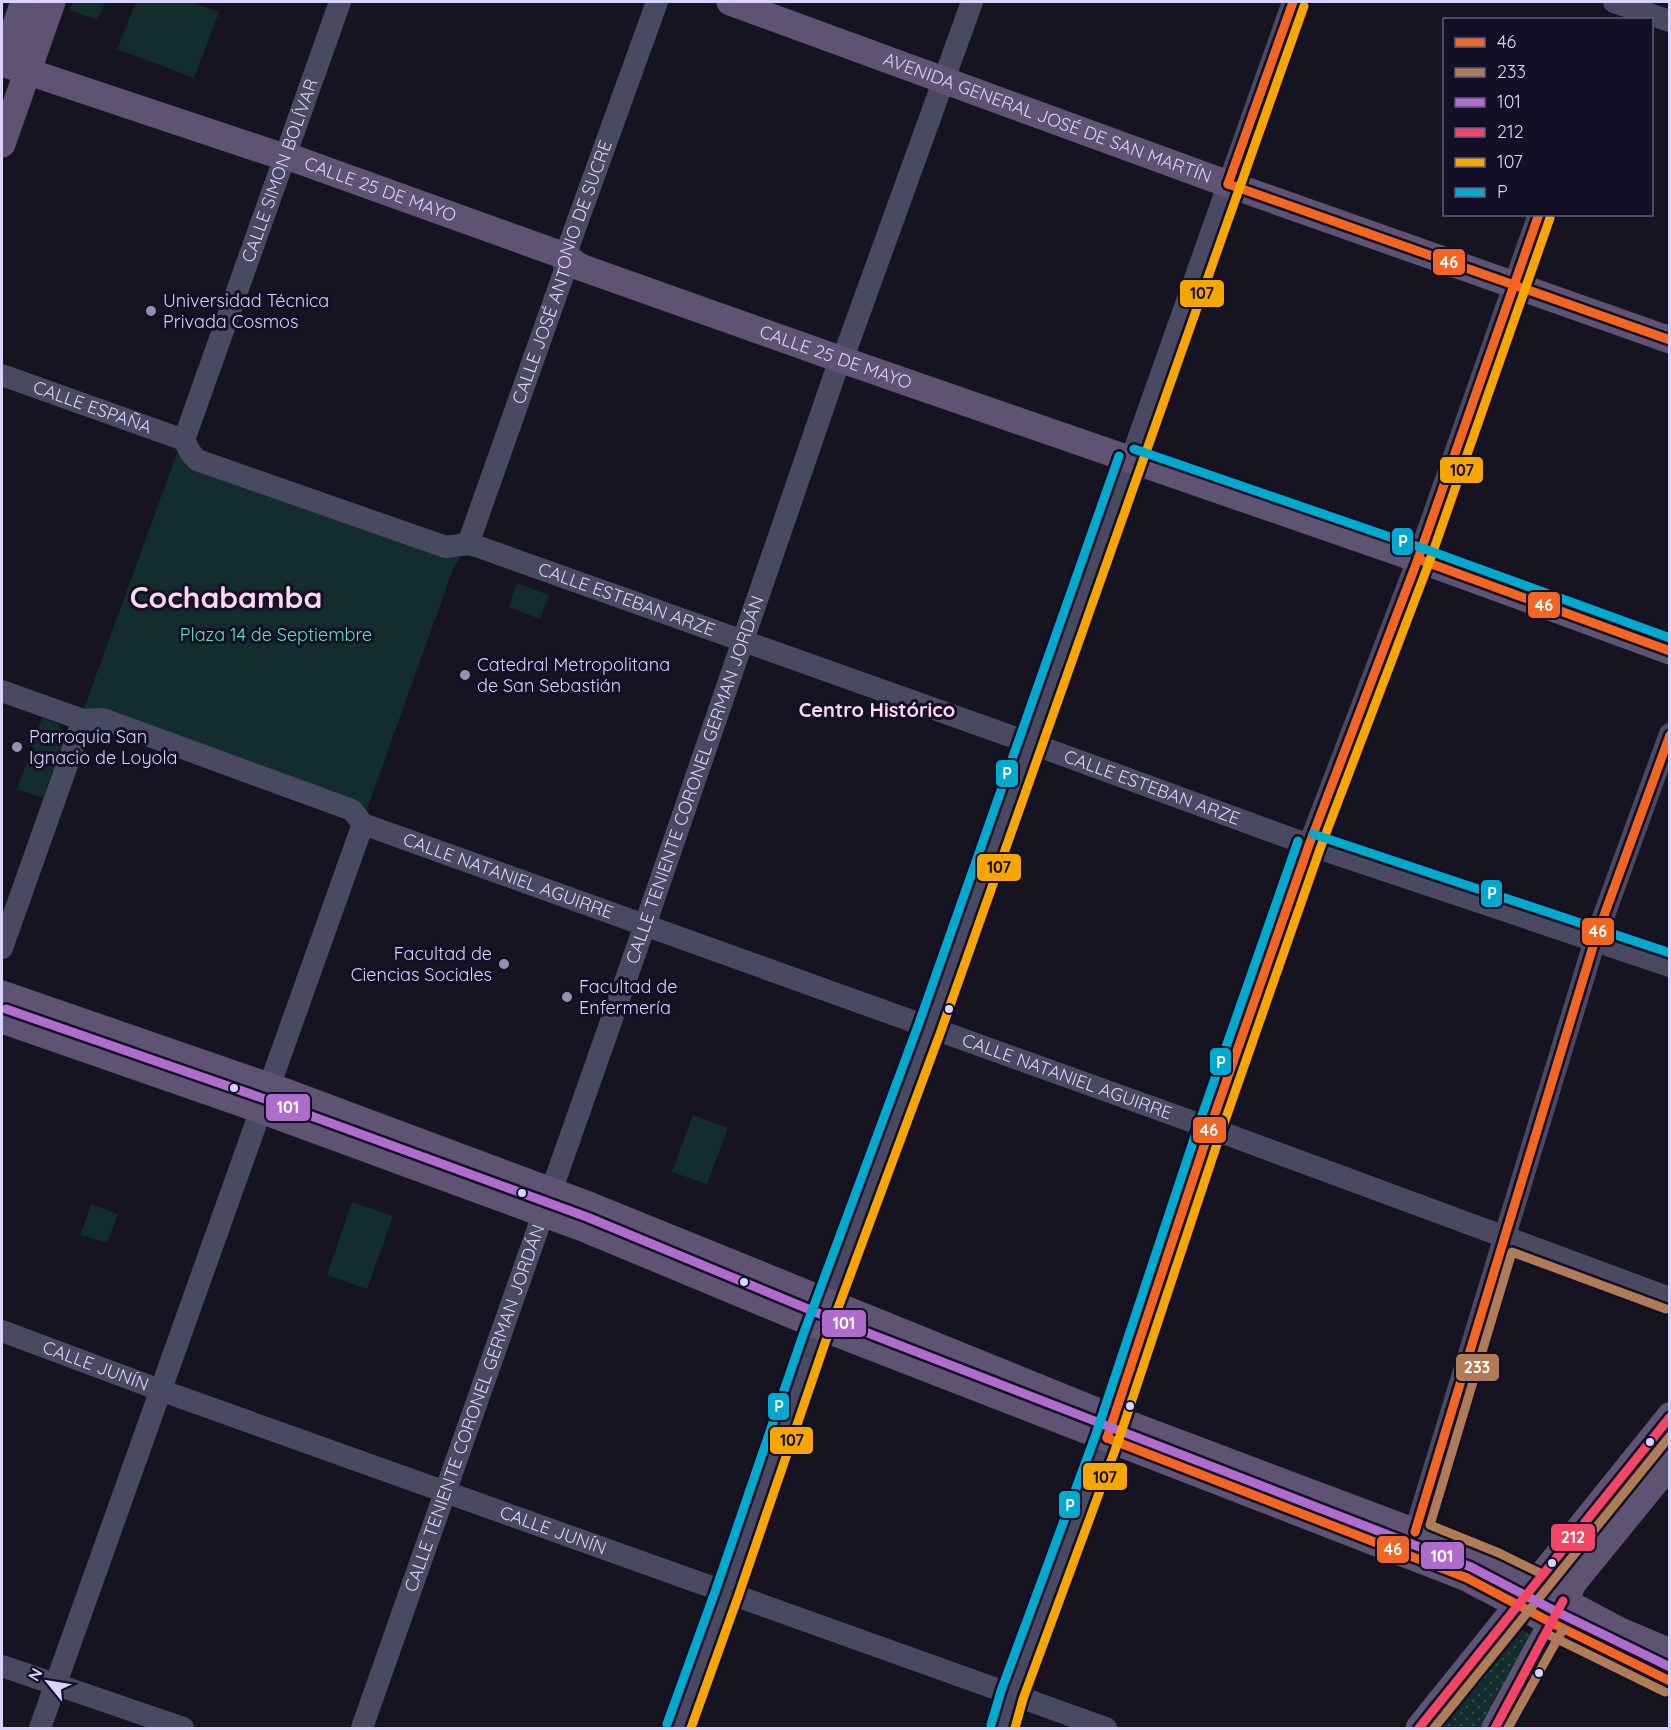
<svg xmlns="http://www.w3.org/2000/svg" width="1671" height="1730" font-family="Quicksand,sans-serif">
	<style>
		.grass { fill: url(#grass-dots) }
		.green { fill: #132c2d }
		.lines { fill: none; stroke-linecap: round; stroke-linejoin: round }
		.minor { stroke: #4a4962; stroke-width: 22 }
		.major { stroke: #5e5373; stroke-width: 27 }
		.bus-1-casing { stroke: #130f26; stroke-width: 14 }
		.bus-2-casing { stroke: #130f26; stroke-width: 14 }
		.bus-3-casing { stroke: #130f26; stroke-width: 14 }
		.bus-4-casing { stroke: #130f26; stroke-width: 14 }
		.bus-5-casing { stroke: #130f26; stroke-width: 14 }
		.bus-6-casing { stroke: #130f26; stroke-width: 14 }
		.bus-1 { stroke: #f26522; stroke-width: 9 }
		.bus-2 { stroke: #b07c57; stroke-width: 9 }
		.bus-3 { stroke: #b06ccc; stroke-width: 9 }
		.bus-4 { stroke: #f34667; stroke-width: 9 }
		.bus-5 { stroke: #f7a600; stroke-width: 9 }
		.bus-6 { stroke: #00a9ce; stroke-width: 9 }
		.poi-dot { fill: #9591b1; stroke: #130f26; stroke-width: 2 }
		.bus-dot { fill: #d9d4ff; stroke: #130f26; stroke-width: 2 }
		.labels { text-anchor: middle; stroke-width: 6; stroke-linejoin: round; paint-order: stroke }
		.street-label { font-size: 18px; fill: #d9d4ff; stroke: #130f26 }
		.poi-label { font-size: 18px; fill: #d9d4ff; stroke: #130f26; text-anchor: start }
		.park-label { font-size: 18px; fill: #5fe0c0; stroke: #130f26 }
		.neighbourhood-label { font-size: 20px; font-weight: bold; fill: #ffd6f0; stroke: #130f26 }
		.town-label { font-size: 30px; font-weight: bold; fill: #ffd6f0; stroke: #130f26 }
		.line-badge { stroke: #130f26; stroke-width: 2 }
		.badge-label { font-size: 16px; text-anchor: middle; font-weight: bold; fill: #fff }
		.pale-badge-label { font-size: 16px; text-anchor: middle; font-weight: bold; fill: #111 }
	</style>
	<defs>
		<pattern id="grass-dots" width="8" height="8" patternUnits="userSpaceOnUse" patternTransform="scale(1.5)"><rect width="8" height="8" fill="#132c2d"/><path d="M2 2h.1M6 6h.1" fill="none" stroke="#354a4c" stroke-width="1.8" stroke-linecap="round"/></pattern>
	</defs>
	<rect width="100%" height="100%" fill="#161421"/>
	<g class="grass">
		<polygon points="1669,1437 1669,1443 1558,1580 1556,1577"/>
		<polygon points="1519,1629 1532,1635 1484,1728 1438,1728"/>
	</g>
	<g class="green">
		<polygon points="73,2 105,2 98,20 70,10"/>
		<polygon points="136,2 191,2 219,12 194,78 117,49"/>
		<polygon points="177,453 186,463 443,557 460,557 453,569 366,812 83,711"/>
		<polygon points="517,583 549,595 540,619 509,607"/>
		<polygon points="42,718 58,724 64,738 43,798 17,789"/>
		<polygon points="693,1115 728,1128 707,1184 672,1172"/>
		<polygon points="352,1202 393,1216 367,1289 327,1275"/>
		<polygon points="92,1204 118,1214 107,1243 80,1235"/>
	</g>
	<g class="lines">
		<g class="minor">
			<polyline points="1614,2 1670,21"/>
			<path id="s1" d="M2,375L184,440"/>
			<path id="s2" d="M184,440L190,452L197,460L446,547L468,544L479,547L1030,743L1309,845L1670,966"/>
			<path id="s3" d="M184,440L340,2"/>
			<path id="s4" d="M468,544L564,273L565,256L657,2"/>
			<polyline points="2,691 83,720 103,719 352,810 363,824"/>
			<path id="s5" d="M363,824L1210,1128L1670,1298"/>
			<polyline points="2,948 83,720"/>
			<path id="s6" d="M2,1331L160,1390L1106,1728"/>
			<polyline points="1410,1548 1595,940 1670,734"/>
			<polyline points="2,1666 183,1728"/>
			<polyline points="40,1728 363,824"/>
			<path id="s7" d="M362,1728L645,925L840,359L847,347L972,2"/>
			<polyline points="678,1728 727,1593 814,1339 930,1027 1293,2"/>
			<polyline points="1003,1728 1012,1695 1107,1438 1210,1128 1309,845 1418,559 1539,214"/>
		</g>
		<g class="major">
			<path id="s8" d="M730,2L1228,184L1670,340"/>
			<path id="s9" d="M2,63L275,154L295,159L565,256L580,267L831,356L1418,559L1670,651"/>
			<polyline points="2,65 24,2"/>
			<polyline points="2,144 52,2"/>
			<polyline points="2,994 283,1091 591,1206 1131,1425 1415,1532 1495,1564 1618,1630 1670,1652"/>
			<polyline points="2,1020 261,1110 583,1228 833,1332 1467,1578 1552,1623 1670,1681"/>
			<polyline points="1419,1728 1670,1416"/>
			<polyline points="1495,1728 1574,1582 1670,1464"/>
		</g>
		<g class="bus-1-casing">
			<g id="bus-1">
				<polyline points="1228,184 1670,340"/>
				<polyline points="1228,184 1293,2"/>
				<polyline points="1418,559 1670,651"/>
				<polyline points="1107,1438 1210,1128 1309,845 1418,559 1539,214"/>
				<polyline points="1107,1438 1467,1578 1552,1623 1670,1681"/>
				<polyline points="1415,1532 1595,940 1670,735"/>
			</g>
		</g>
		<g class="bus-2-casing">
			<g id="bus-2">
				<polyline points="1540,1573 1499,1553 1430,1525 1512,1252 1666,1309"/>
				<polyline points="1547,1634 1665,1692"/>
				<polyline points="1434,1728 1670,1436"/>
				<polyline points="1508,1728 1563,1629"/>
			</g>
		</g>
		<g class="bus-3-casing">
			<polyline id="bus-3" points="6,1009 265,1099 587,1217 837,1321 1471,1567 1557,1612 1670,1667"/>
		</g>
		<g class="bus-4-casing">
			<g id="bus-4">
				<polyline points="1419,1728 1670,1417"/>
				<polyline points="1495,1728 1563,1601"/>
			</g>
		</g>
		<g class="bus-5-casing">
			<g id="bus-5">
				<polyline points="691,1728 738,1597 825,1343 941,1031 1304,6"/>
				<polyline points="1015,1728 1023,1699 1118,1442 1221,1132 1320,849 1429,563 1550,218"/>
			</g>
		</g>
		<g class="bus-6-casing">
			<g id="bus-6">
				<polyline points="1134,449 1422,548 1670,638"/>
				<polyline points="1313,834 1670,953"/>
				<polyline points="667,1724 716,1589 803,1335 919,1023 1119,456"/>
				<polyline points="991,1725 1001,1691 1096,1434 1199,1124 1298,841"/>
			</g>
		</g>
		<use href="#bus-1" class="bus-1"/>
		<use href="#bus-2" class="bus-2"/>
		<use href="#bus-3" class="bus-3"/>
		<use href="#bus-4" class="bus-4"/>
		<use href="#bus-5" class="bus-5"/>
		<use href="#bus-6" class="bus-6"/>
	</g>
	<g class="poi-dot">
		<circle cx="151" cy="311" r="6"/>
		<circle cx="465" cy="675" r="6"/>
		<circle cx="17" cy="747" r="6"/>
		<circle cx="504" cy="964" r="6"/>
		<circle cx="567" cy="997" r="6"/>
	</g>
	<g class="bus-dot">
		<circle cx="949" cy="1009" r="5"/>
		<circle cx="234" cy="1088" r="5"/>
		<circle cx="522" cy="1193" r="5"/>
		<circle cx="744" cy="1282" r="5"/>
		<circle cx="1130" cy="1406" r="5"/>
		<circle cx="1650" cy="1442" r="5"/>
		<circle cx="1552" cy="1563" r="5"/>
		<circle cx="1539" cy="1673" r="5"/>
	</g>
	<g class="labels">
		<g class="street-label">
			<text dy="6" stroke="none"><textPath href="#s8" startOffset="338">AVENIDA GENERAL JOSÉ DE SAN MARTÍN</textPath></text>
			<text dy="6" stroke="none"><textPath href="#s3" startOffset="286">CALLE SIMON BOLÍVAR</textPath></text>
			<text dy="6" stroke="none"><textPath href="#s9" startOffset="399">CALLE 25 DE MAYO</textPath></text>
			<text dy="6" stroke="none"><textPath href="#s4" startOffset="288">CALLE JOSÉ ANTONIO DE SUCRE</textPath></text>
			<text dy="6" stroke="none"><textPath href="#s9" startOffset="885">CALLE 25 DE MAYO</textPath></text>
			<text dy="6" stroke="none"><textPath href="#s1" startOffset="96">CALLE ESPAÑA</textPath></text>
			<text dy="6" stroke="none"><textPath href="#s2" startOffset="478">CALLE ESTEBAN ARZE</textPath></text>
			<text dy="6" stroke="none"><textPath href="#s7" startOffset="1005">CALLE TENIENTE CORONEL GERMAN JORDÁN</textPath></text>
			<text dy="6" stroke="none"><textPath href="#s2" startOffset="1036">CALLE ESTEBAN ARZE</textPath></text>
			<text dy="6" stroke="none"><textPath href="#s5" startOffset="154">CALLE NATANIEL AGUIRRE</textPath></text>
			<text dy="6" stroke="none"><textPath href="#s5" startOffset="748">CALLE NATANIEL AGUIRRE</textPath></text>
			<text dy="6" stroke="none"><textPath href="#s6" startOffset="100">CALLE JUNÍN</textPath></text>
			<text dy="6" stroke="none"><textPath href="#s7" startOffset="339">CALLE TENIENTE CORONEL GERMAN JORDÁN</textPath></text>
			<text dy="6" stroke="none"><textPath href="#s6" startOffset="586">CALLE JUNÍN</textPath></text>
		</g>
		<g class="poi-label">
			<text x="163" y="307">Universidad Técnica<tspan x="163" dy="21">Privada Cosmos</tspan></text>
			<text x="477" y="671">Catedral Metropolitana<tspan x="477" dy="21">de San Sebastián</tspan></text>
			<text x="29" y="743">Parroquia San<tspan x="29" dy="21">Ignacio de Loyola</tspan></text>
			<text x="492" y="960" text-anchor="end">Facultad de<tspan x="492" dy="21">Ciencias Sociales</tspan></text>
			<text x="579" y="993">Facultad de<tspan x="579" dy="21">Enfermería</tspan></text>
		</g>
		<g class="park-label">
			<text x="276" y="641">Plaza 14 de Septiembre</text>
		</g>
		<g class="neighbourhood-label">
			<text x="877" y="717">Centro Histórico</text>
		</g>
		<g class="town-label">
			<text x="226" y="608">Cochabamba</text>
		</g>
	</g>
	<g class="line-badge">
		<rect x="1432" y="248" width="34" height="28" rx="6" fill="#f26522"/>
		<rect x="1179" y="279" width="46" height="29" rx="6" fill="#f7a600"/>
		<rect x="1439" y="456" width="45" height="28" rx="6" fill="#f7a600"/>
		<rect x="1391" y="527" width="23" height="29" rx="6" fill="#00a9ce"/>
		<rect x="1527" y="591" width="34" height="28" rx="6" fill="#f26522"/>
		<rect x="995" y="759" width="24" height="29" rx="6" fill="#00a9ce"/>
		<rect x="976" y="853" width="46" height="29" rx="6" fill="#f7a600"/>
		<rect x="1480" y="879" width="23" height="29" rx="6" fill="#00a9ce"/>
		<rect x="1581" y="917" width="34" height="29" rx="6" fill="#f26522"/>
		<rect x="1209" y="1047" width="23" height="29" rx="6" fill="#00a9ce"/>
		<rect x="265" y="1093" width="46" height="29" rx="6" fill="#b06ccc"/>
		<rect x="1192" y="1116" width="35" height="28" rx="6" fill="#f26522"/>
		<rect x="821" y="1309" width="46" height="29" rx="6" fill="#b06ccc"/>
		<rect x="1455" y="1353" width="45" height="29" rx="6" fill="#b07c57"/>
		<rect x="767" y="1392" width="23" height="29" rx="6" fill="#00a9ce"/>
		<rect x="769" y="1426" width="45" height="29" rx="6" fill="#f7a600"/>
		<rect x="1082" y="1462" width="46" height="29" rx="6" fill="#f7a600"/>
		<rect x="1058" y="1490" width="23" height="29" rx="6" fill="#00a9ce"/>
		<rect x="1550" y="1523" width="46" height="29" rx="6" fill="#f34667"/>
		<rect x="1376" y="1535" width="34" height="29" rx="6" fill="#f26522"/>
		<rect x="1420" y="1541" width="45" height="29" rx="6" fill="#b06ccc"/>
	</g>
	<g class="badge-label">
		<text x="1449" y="268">46</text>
		<text x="1403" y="547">P</text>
		<text x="1544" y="611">46</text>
		<text x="1007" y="779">P</text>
		<text x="1492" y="899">P</text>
		<text x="1598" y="937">46</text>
		<text x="1221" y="1068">P</text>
		<text x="288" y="1113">101</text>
		<text x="1209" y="1136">46</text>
		<text x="844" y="1329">101</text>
		<text x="1477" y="1373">233</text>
		<text x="779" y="1412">P</text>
		<text x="1070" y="1511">P</text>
		<text x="1573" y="1543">212</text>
		<text x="1393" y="1555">46</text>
		<text x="1442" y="1562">101</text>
	</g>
	<g class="pale-badge-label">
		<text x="1202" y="299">107</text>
		<text x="1462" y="476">107</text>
		<text x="999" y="873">107</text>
		<text x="792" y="1446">107</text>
		<text x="1105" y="1483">107</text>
	</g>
	<rect width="1671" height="1730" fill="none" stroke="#d9d4ff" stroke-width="6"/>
	<rect x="1443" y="18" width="210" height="198" fill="#130f26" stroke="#625e7d" stroke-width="1.5"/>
	<rect x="1455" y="38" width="30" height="9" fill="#f26522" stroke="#625e7d" stroke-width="1.5"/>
	<text x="1497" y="48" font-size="18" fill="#d9d4ff">46</text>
	<rect x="1455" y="68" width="30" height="9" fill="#b07c57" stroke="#625e7d" stroke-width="1.5"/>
	<text x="1497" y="78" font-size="18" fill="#d9d4ff">233</text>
	<rect x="1455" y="98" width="30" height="9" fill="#b06ccc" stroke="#625e7d" stroke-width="1.5"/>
	<text x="1497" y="108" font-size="18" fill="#d9d4ff">101</text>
	<rect x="1455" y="128" width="30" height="9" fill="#f34667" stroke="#625e7d" stroke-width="1.5"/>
	<text x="1497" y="138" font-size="18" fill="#d9d4ff">212</text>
	<rect x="1455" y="158" width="30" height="9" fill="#f7a600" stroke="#625e7d" stroke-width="1.5"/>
	<text x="1497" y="168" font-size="18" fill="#d9d4ff">107</text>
	<rect x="1455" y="188" width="30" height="9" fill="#00a9ce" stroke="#625e7d" stroke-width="1.5"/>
	<text x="1497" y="198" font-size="18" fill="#d9d4ff">P</text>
	<g transform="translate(48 1682) rotate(300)" stroke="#130f26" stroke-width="4.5" paint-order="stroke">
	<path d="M0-4.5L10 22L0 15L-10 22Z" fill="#d9d4ff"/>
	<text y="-9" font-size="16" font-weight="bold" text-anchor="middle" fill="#d9d4ff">N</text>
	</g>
</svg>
